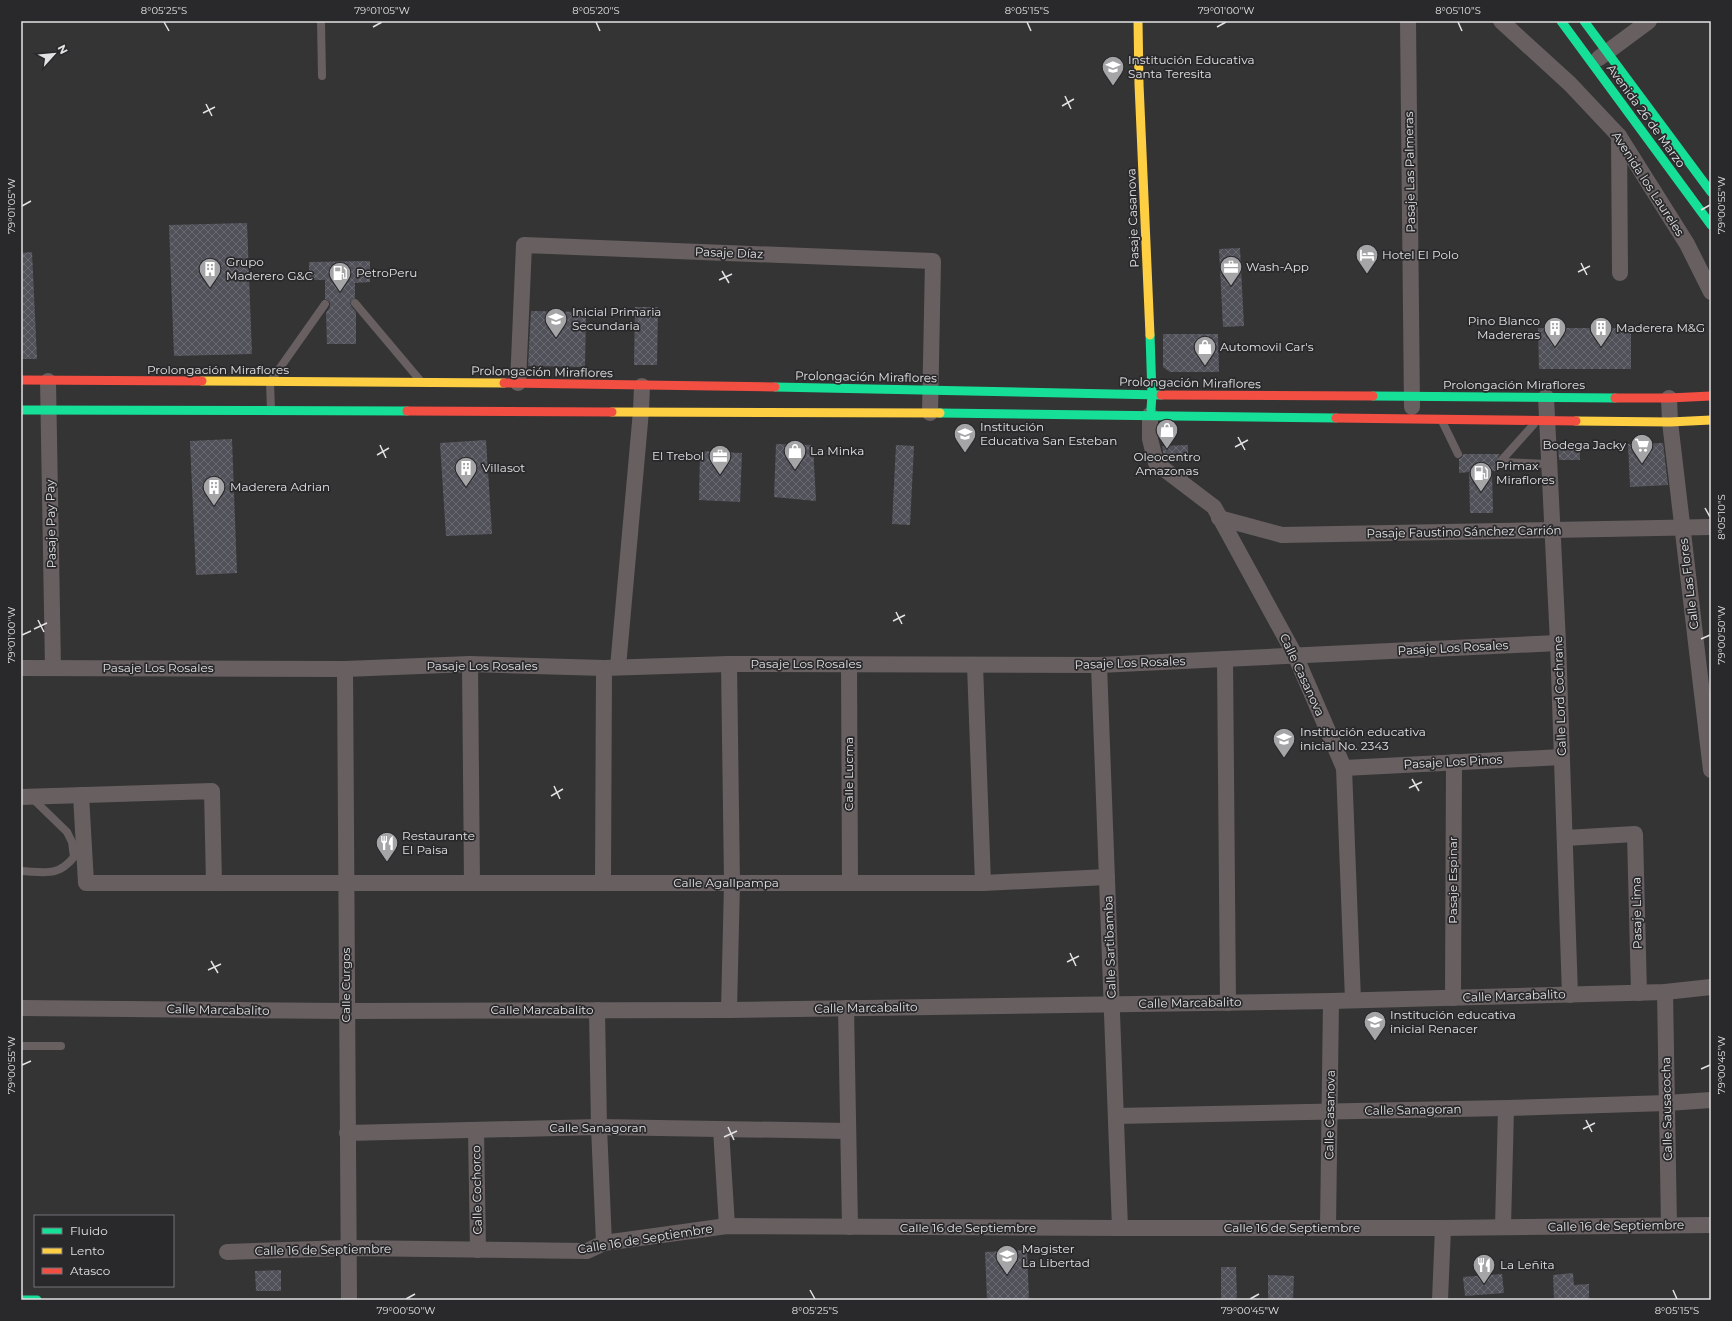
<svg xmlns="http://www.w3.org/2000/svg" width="1732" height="1321" font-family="Montserrat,sans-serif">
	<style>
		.building { fill: url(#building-cross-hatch) }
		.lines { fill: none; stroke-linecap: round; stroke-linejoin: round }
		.lane { stroke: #685f60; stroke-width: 8 }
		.street { stroke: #685f60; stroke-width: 16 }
		.fast { stroke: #16e098; stroke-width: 9 }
		.slow { stroke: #ffcf43; stroke-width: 9 }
		.jam { stroke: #f24e42; stroke-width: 9 }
		.ticks { fill: none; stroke: #e2e2e4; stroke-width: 1.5 }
		.labels { text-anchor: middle; stroke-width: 3.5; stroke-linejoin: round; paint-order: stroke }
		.poi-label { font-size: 12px; fill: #e2e2e4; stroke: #29292c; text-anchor: start }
		.street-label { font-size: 12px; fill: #e2e2e4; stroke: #29292c }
		.neatline { fill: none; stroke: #e2e2e4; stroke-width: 1.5 }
		.ticks-label { font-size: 10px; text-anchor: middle; fill: #e2e2e4 }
	</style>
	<defs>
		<pattern id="building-cross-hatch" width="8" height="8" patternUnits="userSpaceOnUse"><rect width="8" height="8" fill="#51515a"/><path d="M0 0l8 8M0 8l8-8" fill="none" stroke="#6a6a72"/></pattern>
	</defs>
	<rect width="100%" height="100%" fill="#343435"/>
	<g class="building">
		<polygon points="247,223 252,354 174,356 169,225"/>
		<polygon points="1240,248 1244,326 1223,327 1219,249"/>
		<polygon points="32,252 37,359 21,359 21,253"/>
		<polygon points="370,261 370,282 355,283 355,298 350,302 351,306 356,312 356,344 327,344 326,313 330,307 330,302 325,299 325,280 309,280 309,262"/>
		<polygon points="635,307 658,307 657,365 634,365"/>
		<polygon points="531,311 586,312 585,367 528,366"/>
		<polygon points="1538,328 1631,328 1631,369 1539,369"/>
		<polygon points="1163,334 1218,334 1219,372 1170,372 1163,367"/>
		<polygon points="232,439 237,573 196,575 190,441"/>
		<polygon points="486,440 492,534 446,536 440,443"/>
		<polygon points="1580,443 1580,460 1559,460 1558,444"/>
		<polygon points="1663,443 1668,485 1630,487 1628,444"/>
		<polygon points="776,444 813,445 816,501 774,497"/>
		<polygon points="896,445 914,446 910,525 892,524"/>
		<polygon points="1188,445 1188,461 1169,461 1164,457 1162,446"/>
		<polygon points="700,451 742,453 740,502 699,500"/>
		<polygon points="1463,454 1500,454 1495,462 1496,466 1500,468 1500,471 1492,471 1493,513 1470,513 1469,472 1459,473 1459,459 1462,457"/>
		<polygon points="1027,1250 1029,1300 987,1300 985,1252"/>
		<polygon points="1221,1267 1236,1267 1237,1300 1221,1300"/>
		<polygon points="281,1270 281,1291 256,1291 255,1271"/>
		<polygon points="1573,1273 1574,1285 1589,1284 1589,1300 1554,1300 1553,1275"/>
		<polygon points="1502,1274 1504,1293 1465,1296 1463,1277"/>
		<polygon points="1268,1275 1294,1276 1293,1300 1268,1300"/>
	</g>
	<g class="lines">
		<g class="lane">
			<polyline points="321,21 322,76"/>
			<polyline points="355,303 419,379"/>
			<polyline points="271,410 270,382 325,304"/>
			<polyline points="1442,421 1458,454"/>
			<polyline points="1500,462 1534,424"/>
			<polyline points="1500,462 1550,464"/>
			<path d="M21,871C45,872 58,877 74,857L72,842L67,832L31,797"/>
			<polyline points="21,1046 61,1046"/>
		</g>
		<g class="street">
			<polyline points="1408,21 1412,407"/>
			<polyline points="1501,21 1570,84 1619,136 1687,244 1711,292"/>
			<polyline points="1599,58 1649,21"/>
			<polyline points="1619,136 1620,273"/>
			<polyline points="48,381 53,668"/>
			<polyline points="518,383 524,245 933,261 930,413"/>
			<polyline points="1546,397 1558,643 1570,995"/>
			<polyline points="1669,398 1670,422 1711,770"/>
			<polyline points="1150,415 1150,439 1156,463 1214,507 1295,655 1344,768 1353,1000"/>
			<polyline points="1219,518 1282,535 1711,527"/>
			<polyline points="1225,659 1228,1003"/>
			<polyline points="470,664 472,883"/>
			<polyline points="729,664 732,883 729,1010"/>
			<polyline points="849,665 850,883"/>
			<polyline points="975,665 983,883"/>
			<polyline points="1099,665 1120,1228"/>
			<polyline points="618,667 641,411 642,386"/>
			<polyline points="21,668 345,669 470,664 604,668 729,664 1099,665 1558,643"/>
			<polyline points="345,669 349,1300"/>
			<polyline points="1344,768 1562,757"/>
			<polyline points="81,795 86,883 983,883 1107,877"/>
			<polyline points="21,797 212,791 214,883"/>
			<polyline points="1565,838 1635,834 1639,993"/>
			<polyline points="603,883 604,668"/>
			<polyline points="1665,992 1669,1225"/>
			<polyline points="1453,998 1454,762"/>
			<polyline points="21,1008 346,1011 729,1010 1331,1001 1665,992 1711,987"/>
			<polyline points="846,1008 850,1227"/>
			<polyline points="597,1010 599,1127 604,1243"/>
			<polyline points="1116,1116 1506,1108 1667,1103 1711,1100"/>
			<polyline points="721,1129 727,1226"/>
			<polyline points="476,1130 478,1250"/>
			<polyline points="347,1133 599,1127 848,1131"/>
			<polyline points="1503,1227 1506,1108"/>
			<polyline points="1328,1228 1331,1001"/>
			<polyline points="227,1252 348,1248 587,1251 604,1243 727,1226 1120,1228 1443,1228 1711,1225"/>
			<polyline points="1440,1300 1443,1228"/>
		</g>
		<g class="fast">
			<polyline points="1561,21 1711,225"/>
			<polyline points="1584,21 1711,192"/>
			<polyline points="1150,335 1152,395 1151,409"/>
			<polyline points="775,387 1161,395"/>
			<polyline points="1373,396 1615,398"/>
			<polyline points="21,410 407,411"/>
			<polyline points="940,413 1336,418"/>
			<polyline points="21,1300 37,1300"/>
		</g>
		<g class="slow">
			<polyline points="1138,21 1139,84 1150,335"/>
			<polyline points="202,381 504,383"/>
			<polyline points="612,412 940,413"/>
			<polyline points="1576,421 1670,422 1711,420"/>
		</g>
		<g class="jam">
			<polyline points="21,380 202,381"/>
			<polyline points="504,383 775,387"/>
			<polyline points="1161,395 1373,396"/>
			<polyline points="1615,398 1669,398 1711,396"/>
			<polyline points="407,411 612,412"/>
			<polyline points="1336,418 1576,421"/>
		</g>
	</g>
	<path class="ticks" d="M164,22L169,31M596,22L600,31M1027,22L1031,31M1458,22L1462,31M373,27L382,22M1217,27L1226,22M1065,96L1071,109M206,104L212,116M1062,106L1074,99M203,113L215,107M22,206L31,201M1701,210L1710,205M1581,263L1587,275M722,271L729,283M1578,272L1590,266M719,280L732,274M1238,437L1245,450M380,445L386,458M1235,447L1248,440M377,455L389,448M1705,508L1710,517M896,612L902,624M38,620L44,632M893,621L905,615M34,629L47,623M22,635L31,631M1701,639L1710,635M1412,779L1419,791M554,786L560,799M1409,788L1422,782M551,796L563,789M1070,953L1076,966M211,961L218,973M1067,962L1079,956M208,970L221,964M22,1065L31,1061M1701,1069L1710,1065M1586,1120L1592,1132M728,1127L734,1140M1583,1129L1595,1123M724,1137L737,1131M810,1290L815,1299M1673,1290L1677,1299M406,1299L415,1294M1250,1299L1259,1294"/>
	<defs>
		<g id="school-pin" transform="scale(1.15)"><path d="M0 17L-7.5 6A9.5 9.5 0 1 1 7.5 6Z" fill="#a5a5a7" stroke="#29292c"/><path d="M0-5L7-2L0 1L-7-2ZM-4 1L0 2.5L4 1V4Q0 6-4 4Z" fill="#fff"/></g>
		<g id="hotel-pin" transform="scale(1.15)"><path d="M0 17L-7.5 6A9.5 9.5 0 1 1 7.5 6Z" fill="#a5a5a7" stroke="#29292c"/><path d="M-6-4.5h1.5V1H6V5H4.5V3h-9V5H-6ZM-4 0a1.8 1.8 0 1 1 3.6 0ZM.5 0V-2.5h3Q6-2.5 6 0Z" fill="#fff"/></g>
		<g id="office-pin" transform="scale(1.15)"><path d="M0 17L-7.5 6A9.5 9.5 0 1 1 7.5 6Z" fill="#a5a5a7" stroke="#29292c"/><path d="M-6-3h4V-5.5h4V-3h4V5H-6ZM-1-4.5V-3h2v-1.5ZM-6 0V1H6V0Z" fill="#fff"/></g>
		<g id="building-pin" transform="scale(1.15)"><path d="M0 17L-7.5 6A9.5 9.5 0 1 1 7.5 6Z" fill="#a5a5a7" stroke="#29292c"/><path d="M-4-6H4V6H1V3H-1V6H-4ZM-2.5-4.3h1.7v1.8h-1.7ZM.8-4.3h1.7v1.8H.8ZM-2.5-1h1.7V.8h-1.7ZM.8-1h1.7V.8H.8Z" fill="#fff"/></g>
		<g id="fuel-pin" transform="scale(1.15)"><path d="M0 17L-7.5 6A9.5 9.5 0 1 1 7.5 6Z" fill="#a5a5a7" stroke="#29292c"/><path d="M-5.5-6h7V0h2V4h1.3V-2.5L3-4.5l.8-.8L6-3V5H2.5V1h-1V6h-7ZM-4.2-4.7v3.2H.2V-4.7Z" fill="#fff"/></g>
		<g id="shop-pin" transform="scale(1.15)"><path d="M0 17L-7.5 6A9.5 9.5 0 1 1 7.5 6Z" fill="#a5a5a7" stroke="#29292c"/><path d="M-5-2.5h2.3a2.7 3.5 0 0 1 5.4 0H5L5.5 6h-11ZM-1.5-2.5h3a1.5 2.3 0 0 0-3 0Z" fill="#fff"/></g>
		<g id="supermarket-pin" transform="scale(1.15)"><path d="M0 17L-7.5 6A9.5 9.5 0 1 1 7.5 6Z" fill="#a5a5a7" stroke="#29292c"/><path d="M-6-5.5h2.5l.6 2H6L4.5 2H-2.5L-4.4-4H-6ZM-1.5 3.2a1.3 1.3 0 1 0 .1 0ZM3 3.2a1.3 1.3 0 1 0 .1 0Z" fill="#fff"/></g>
		<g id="restaurant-pin" transform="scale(1.15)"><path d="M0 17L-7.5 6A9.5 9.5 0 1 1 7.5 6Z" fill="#a5a5a7" stroke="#29292c"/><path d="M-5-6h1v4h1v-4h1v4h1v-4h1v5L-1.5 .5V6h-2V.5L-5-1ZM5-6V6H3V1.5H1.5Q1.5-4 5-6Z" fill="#fff"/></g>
	</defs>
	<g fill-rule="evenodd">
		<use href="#school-pin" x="1113" y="67"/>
		<use href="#hotel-pin" x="1367" y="255"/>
		<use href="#office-pin" x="1231" y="267"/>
		<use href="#building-pin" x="210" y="269"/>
		<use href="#fuel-pin" x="340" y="273"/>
		<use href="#school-pin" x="556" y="319"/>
		<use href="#building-pin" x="1555" y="328"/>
		<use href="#building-pin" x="1601" y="328"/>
		<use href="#shop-pin" x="1205" y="347"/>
		<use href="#shop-pin" x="1167" y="430"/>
		<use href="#school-pin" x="965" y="434"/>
		<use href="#supermarket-pin" x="1642" y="445"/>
		<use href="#shop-pin" x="795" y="451"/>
		<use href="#office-pin" x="720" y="456"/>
		<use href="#building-pin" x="466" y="468"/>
		<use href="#fuel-pin" x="1481" y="473"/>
		<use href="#building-pin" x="214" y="487"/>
		<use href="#school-pin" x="1284" y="739"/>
		<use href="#restaurant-pin" x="387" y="843"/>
		<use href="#school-pin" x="1375" y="1022"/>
		<use href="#school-pin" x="1007" y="1256"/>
		<use href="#restaurant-pin" x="1484" y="1265"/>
	</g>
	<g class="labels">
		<g class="poi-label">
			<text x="1128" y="64">Institución Educativa<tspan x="1128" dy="14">Santa Teresita</tspan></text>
			<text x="1382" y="259">Hotel El Polo</text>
			<text x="226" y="266">Grupo<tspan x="226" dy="14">Maderero G&amp;C</tspan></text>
			<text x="1246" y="271">Wash-App</text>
			<text x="356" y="277">PetroPeru</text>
			<text x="572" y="316">Inicial Primaria<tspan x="572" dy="14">Secundaria</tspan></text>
			<text x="1540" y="325" text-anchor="end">Pino Blanco<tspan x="1540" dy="14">Madereras</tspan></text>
			<text x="1616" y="332">Maderera M&amp;G</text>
			<text x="1220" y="351">Automovil Car's</text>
			<text x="980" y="431">Institución<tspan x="980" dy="14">Educativa San Esteban</tspan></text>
			<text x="1626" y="449" text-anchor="end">Bodega Jacky</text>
			<text x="810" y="455">La Minka</text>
			<text x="704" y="460" text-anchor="end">El Trebol</text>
			<text x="1167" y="461" text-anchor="middle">Oleocentro<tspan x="1167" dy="14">Amazonas</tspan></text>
			<text x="1496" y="470">Primax<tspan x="1496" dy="14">Miraflores</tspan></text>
			<text x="482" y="472">Villasot</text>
			<text x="230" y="491">Maderera Adrian</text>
			<text x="1300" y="736">Institución educativa<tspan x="1300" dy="14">inicial No. 2343</tspan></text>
			<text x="402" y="840">Restaurante<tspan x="402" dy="14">El Paisa</tspan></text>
			<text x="1390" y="1019">Institución educativa<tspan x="1390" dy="14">inicial Renacer</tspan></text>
			<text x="1022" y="1253">Magister<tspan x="1022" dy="14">La Libertad</tspan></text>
			<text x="1500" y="1269">La Leñita</text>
		</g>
		<g class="street-label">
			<text transform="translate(1646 116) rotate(54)" y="4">Avenida 26 de Marzo</text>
			<text transform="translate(1410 172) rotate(-91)" y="4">Pasaje Las Palmeras</text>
			<text transform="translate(1648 184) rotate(57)" y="4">Avenida los Laureles</text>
			<text transform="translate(1133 218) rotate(-92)" y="4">Pasaje Casanova</text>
			<text transform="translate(729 253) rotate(2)" y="4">Pasaje Díaz</text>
			<text x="218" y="374">Prolongación Miraflores</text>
			<text transform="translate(542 372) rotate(1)" y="4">Prolongación Miraflores</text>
			<text transform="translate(866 377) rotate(1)" y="4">Prolongación Miraflores</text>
			<text transform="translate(1190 383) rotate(1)" y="4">Prolongación Miraflores</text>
			<text x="1514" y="389">Prolongación Miraflores</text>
			<text transform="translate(51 524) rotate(-91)" y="4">Pasaje Pay Pay</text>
			<text transform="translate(1464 532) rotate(-1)" y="4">Pasaje Faustino Sánchez Carrión</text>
			<text transform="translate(1689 584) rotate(-97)" y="4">Calle Las Flores</text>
			<text transform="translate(1453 648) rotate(-3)" y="4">Pasaje Los Rosales</text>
			<text transform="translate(1130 663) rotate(-2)" y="4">Pasaje Los Rosales</text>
			<text x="806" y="668">Pasaje Los Rosales</text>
			<text x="482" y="670">Pasaje Los Rosales</text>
			<text x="158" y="672">Pasaje Los Rosales</text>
			<text transform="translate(1302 675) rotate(65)" y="4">Calle Casanova</text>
			<text transform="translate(1560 696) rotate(-92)" y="4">Calle Lord Cochrane</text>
			<text transform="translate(1453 762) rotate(-3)" y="4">Pasaje Los Pinos</text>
			<text transform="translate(849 774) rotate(-90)" y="4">Calle Lucma</text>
			<text transform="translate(1453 880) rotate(-90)" y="4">Pasaje Espinar</text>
			<text x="726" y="887">Calle Agallpampa</text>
			<text transform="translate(1637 913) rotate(-91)" y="4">Pasaje Lima</text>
			<text transform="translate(1110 947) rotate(-92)" y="4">Calle Sartibamba</text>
			<text transform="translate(346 985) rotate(-90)" y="4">Calle Curgos</text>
			<text transform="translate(1514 996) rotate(-2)" y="4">Calle Marcabalito</text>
			<text transform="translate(1190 1003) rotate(-1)" y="4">Calle Marcabalito</text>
			<text transform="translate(866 1008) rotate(-1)" y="4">Calle Marcabalito</text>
			<text transform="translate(218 1010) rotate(1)" y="4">Calle Marcabalito</text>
			<text x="542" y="1014">Calle Marcabalito</text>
			<text transform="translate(1667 1109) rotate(-91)" y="4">Calle Sausacocha</text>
			<text transform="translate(1413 1110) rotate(-1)" y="4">Calle Sanagoran</text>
			<text transform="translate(1330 1115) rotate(-89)" y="4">Calle Casanova</text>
			<text x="598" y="1132">Calle Sanagoran</text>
			<text transform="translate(477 1190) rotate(-91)" y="4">Calle Cochorco</text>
			<text transform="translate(1616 1226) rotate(-1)" y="4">Calle 16 de Septiembre</text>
			<text x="968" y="1232">Calle 16 de Septiembre</text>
			<text x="1292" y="1232">Calle 16 de Septiembre</text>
			<text transform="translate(645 1239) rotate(-9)" y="4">Calle 16 de Septiembre</text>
			<text transform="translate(323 1250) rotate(-1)" y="4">Calle 16 de Septiembre</text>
		</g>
	</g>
	<rect width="1732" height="1321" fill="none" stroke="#29292c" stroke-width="44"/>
	<rect x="34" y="1215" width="140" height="72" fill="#29292c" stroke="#737376"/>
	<rect x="42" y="1228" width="20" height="6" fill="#16e098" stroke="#737376"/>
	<text x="70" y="1235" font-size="12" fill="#e2e2e4">Fluido</text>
	<rect x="42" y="1248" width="20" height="6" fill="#ffcf43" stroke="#737376"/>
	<text x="70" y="1255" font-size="12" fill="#e2e2e4">Lento</text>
	<rect x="42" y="1268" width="20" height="6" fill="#f24e42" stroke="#737376"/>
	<text x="70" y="1275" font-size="12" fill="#e2e2e4">Atasco</text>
	<g transform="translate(54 54) rotate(63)" stroke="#29292c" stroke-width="3" paint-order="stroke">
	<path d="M0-3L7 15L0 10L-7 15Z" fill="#e2e2e4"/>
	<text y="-6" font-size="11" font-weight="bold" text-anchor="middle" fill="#e2e2e4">N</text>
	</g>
	<rect x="22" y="22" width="1688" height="1277" class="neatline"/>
	<g class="ticks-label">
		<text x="164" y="14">8°05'25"S</text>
		<text x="382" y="14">79°01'05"W</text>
		<text x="596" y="14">8°05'20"S</text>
		<text x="1027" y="14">8°05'15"S</text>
		<text x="1226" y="14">79°01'00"W</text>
		<text x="1458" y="14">8°05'10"S</text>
		<text transform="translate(1721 205) rotate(-90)" y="4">79°00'55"W</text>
		<text transform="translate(11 206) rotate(-90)" y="4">79°01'05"W</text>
		<text transform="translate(1721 517) rotate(-90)" y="4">8°05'10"S</text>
		<text transform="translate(1721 635) rotate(-90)" y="4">79°00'50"W</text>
		<text transform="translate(11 635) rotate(-90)" y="4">79°01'00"W</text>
		<text transform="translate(1721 1065) rotate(-90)" y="4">79°00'45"W</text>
		<text transform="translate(11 1065) rotate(-90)" y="4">79°00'55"W</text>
		<text x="406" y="1314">79°00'50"W</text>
		<text x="815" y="1314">8°05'25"S</text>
		<text x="1250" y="1314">79°00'45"W</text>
		<text x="1677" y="1314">8°05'15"S</text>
	</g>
</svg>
